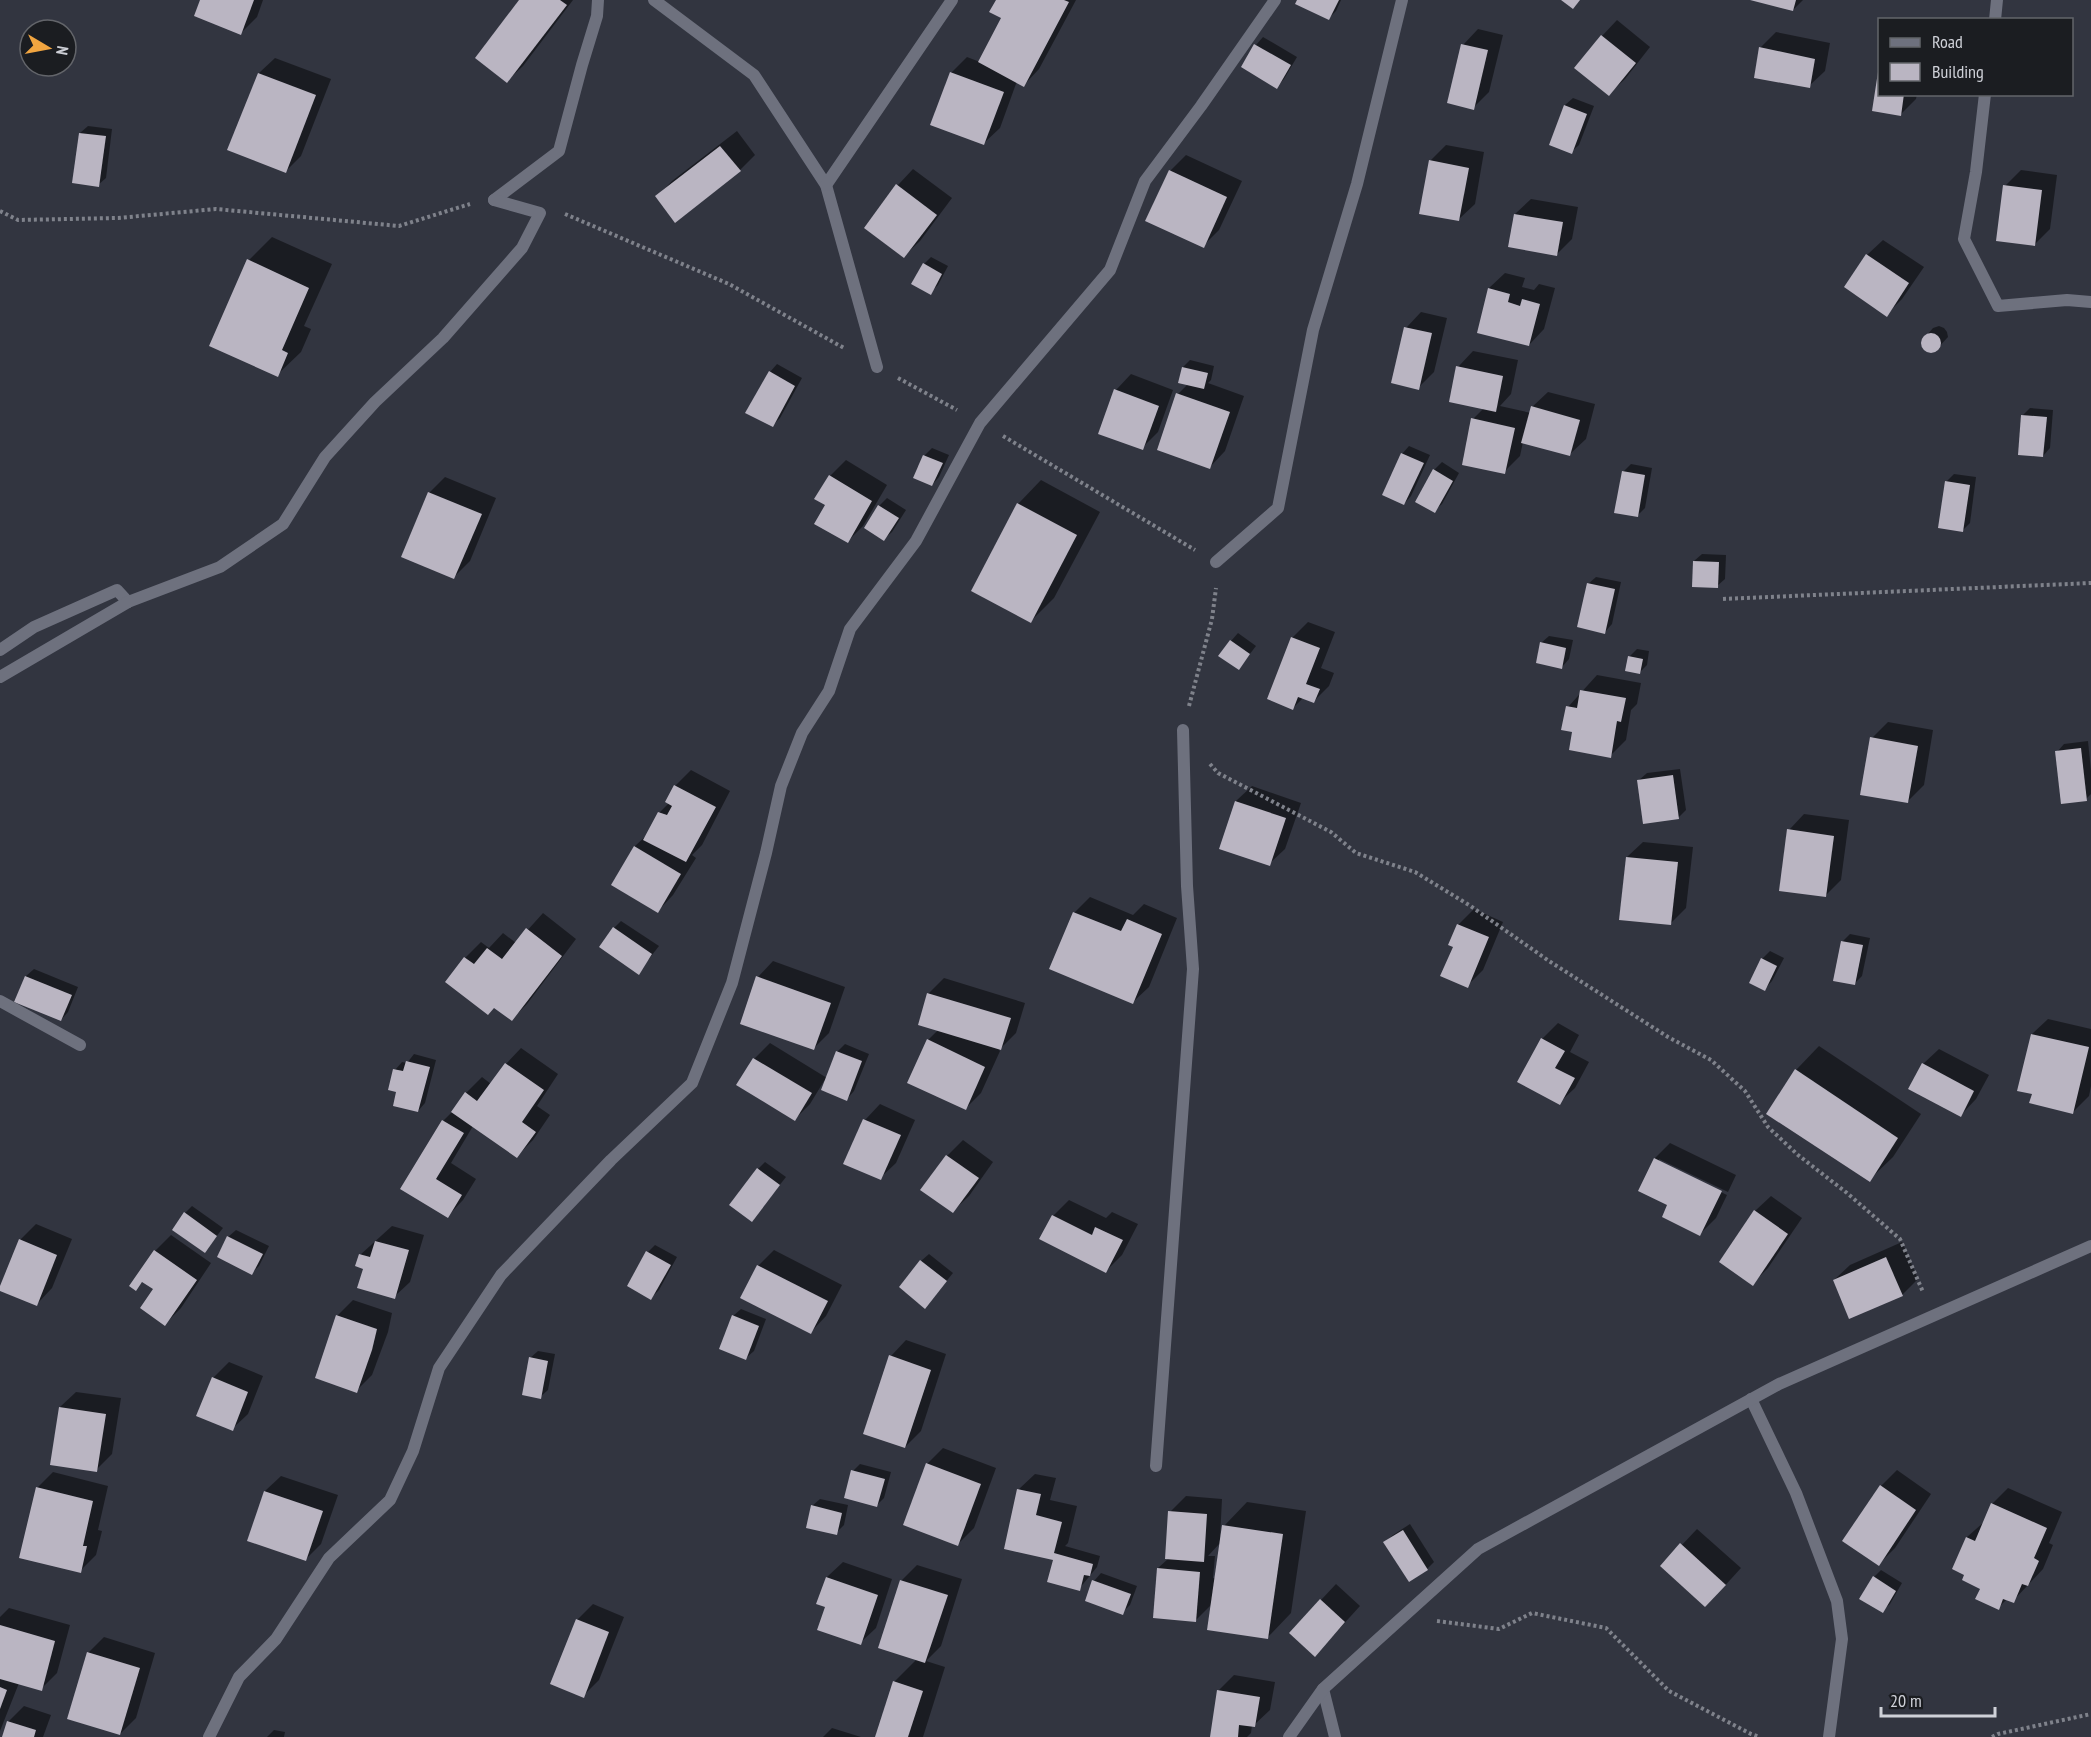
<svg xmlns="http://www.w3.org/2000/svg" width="2091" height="1737" font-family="'PT Sans Narrow',sans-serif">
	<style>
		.shadow { fill: #0007; fill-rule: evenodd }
		.building { fill: #bab5c2 }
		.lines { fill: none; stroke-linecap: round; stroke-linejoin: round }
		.path { stroke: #7f828b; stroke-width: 4; stroke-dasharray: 3 3; stroke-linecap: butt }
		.minor { stroke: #6e717e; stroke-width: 12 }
	</style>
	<rect width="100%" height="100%" fill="#323540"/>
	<g class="shadow">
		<polygon points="201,0 263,0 257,17 241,33"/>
		<polygon points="521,0 573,0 523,66 507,81"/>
		<polygon points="997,0 1076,0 1039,69 1024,85 1017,81 1000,128 984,143 951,73 967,57 980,62 1003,18"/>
		<polygon points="1299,0 1341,0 1336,11 1328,19"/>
		<polygon points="1753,0 1803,0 1793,10"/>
		<polygon points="1617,20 1650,47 1625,79 1609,94 1602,36"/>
		<polygon points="1478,29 1503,35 1489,92 1473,108 1463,45"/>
		<polygon points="1776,32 1830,43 1825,71 1809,86 1760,48"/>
		<polygon points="1263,37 1297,57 1284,79 1277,87 1243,67 1256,45"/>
		<polygon points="275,58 331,79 301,156 285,172 259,73"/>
		<polygon points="1880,74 1880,94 1917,94 1916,99 1900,115 1874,110"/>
		<polygon points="1573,98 1594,106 1579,145 1571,152 1551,144 1565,105"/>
		<polygon points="88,126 112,129 106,178 98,185 80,133"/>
		<polygon points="737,131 755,155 740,170 657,197 672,181"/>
		<polygon points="1446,145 1484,152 1475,204 1459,219 1430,161"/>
		<polygon points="1186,155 1242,181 1219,230 1203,246 1147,220 1170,171"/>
		<polygon points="913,169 952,198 920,241 904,256 866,227 898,185"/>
		<polygon points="2021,170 2057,175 2050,229 2034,245 2005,186"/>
		<polygon points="1531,199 1578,207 1572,239 1557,254 1515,214"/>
		<polygon points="272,237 332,264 304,326 311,329 301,352 277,375 249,260"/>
		<polygon points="1883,240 1924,267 1902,299 1886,315 1867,255"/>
		<polygon points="931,257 948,266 938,285 930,293 924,264"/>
		<polygon points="1505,273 1525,278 1522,287 1534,290 1539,284 1555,288 1544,329 1529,345 1489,288"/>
		<polygon points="1421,312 1447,318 1434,372 1418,388 1406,328"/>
		<polygon points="1939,326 1944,328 1947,332 1948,337 1936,350 1931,352 1926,350 1922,346 1922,341 1933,328"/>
		<polygon points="1473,351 1518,360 1511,394 1500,406 1531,413 1532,407 1548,392 1595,404 1586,439 1570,454 1523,442 1520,456 1504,472 1473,419 1484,408 1458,367"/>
		<polygon points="1190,360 1214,366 1211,380 1208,383 1244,396 1225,451 1210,467 1178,394 1188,384 1183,367"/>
		<polygon points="777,364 802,378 780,418 772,426 770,372"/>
		<polygon points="1131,374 1173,390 1158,432 1142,448 1116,390"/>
		<polygon points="2030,408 2053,410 2050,448 2043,456 2022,416"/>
		<polygon points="1409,446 1430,455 1411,496 1404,504 1402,454"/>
		<polygon points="932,448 949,455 939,477 932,485 915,477 925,455"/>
		<polygon points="846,460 887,485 863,526 848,541 827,505 830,476"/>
		<polygon points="1442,462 1459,473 1442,504 1434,511 1434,470"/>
		<polygon points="1631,464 1652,468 1645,508 1637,516 1623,472"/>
		<polygon points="1954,474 1976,477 1970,523 1962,531 1946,482"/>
		<polygon points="445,477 496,498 470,561 454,577 403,556 430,492"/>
		<polygon points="1041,480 1100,512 1054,598 1031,621 1018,504"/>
		<polygon points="887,498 906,510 892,532 884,539 866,528 879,506"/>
		<polygon points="1702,554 1726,555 1725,579 1717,586 1694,561"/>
		<polygon points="1596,577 1621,582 1612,624 1605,632 1588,584"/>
		<polygon points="1308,622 1335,632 1321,668 1334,673 1329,686 1313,702 1303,698 1293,708 1292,638"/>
		<polygon points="1238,633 1256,646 1239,668 1231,641"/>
		<polygon points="1549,636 1573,640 1569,659 1562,667 1541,643"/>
		<polygon points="1637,649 1649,651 1647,665 1640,672 1629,657"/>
		<polygon points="1597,675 1641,683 1637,704 1631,710 1626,740 1610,756 1574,731 1568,707"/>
		<polygon points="1888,722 1933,730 1924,785 1908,801 1872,738"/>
		<polygon points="2088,741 2091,771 2091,794 2086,799 2057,752 2064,744"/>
		<polygon points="1680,769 1686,810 1678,818 1639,780 1647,773"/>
		<polygon points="691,770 730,791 702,845 692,855 696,858 673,895 658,911 613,884 635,846 649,833 660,812 669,803 675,786"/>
		<polygon points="1252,786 1301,803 1285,849 1269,864 1236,801"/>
		<polygon points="1804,814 1849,820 1841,880 1825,896 1789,830"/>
		<polygon points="1643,842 1693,847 1686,908 1670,924 1627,857"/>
		<polygon points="1090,897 1133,915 1144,904 1177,918 1149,987 1133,1002 1074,913"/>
		<polygon points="1474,909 1503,922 1483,970 1467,986 1454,946 1458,925"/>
		<polygon points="543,913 576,939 527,1004 512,1019 495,1006 465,958 481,942 489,948 503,933 516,943"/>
		<polygon points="621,921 659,946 638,973 614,928"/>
		<polygon points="1850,934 1870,938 1862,976 1855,983 1842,942"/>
		<polygon points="1770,951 1784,958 1772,981 1765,989 1762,959"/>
		<polygon points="773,961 845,987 829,1033 813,1049 758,977"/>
		<polygon points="34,969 78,987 68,1012 61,1020 16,1001 26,976"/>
		<polygon points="944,978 1025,1003 1016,1033 999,1050 1000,1051 981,1093 965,1109 928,1040 938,1030 928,994"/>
		<polygon points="2048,1019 2091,1029 2091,1086 2089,1096 2073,1112 2034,1093 2032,1034"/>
		<polygon points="1558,1023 1579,1035 1570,1052 1589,1062 1575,1088 1559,1103 1542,1039"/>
		<polygon points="770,1043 827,1078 837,1052 845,1044 869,1054 854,1091 847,1099 824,1081 810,1104 795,1119 738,1085 754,1059"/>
		<polygon points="1819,1046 1921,1114 1893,1157 1869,1180 1796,1070"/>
		<polygon points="521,1048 558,1074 537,1106 550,1115 533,1140 517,1156 473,1126 451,1163 476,1179 463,1200 448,1216 402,1188 444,1120 455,1109 466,1093 482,1077 491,1084 506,1064"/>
		<polygon points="1939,1049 1989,1075 1976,1099 1961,1115 1923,1064"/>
		<polygon points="414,1054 436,1060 425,1103 418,1111 398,1091 395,1070 402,1062 407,1063"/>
		<polygon points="880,1104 915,1120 896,1163 880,1178 865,1120"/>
		<polygon points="963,1140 993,1162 969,1196 953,1211 923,1189 947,1156"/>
		<polygon points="1670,1143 1736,1175 1728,1192 1659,1159 1659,1162 1727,1195 1716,1218 1700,1234 1669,1204 1655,1158"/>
		<polygon points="765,1162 786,1177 752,1220 758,1169"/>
		<polygon points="1771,1196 1802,1218 1768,1268 1752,1284 1755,1211"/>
		<polygon points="1069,1200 1106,1218 1112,1212 1138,1224 1122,1255 1106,1271 1053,1216"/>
		<polygon points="192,1206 223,1228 205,1251 185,1213"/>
		<polygon points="36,1224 72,1239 52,1288 37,1304 20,1240"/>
		<polygon points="392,1226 424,1235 410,1282 394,1297 365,1268 360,1255"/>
		<polygon points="236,1230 269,1246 259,1266 252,1273 228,1237"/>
		<polygon points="171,1235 211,1263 181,1308 165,1324 155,1288 143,1281 136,1289 155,1251"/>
		<polygon points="1902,1242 1918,1279 1902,1295 1834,1280 1850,1265"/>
		<polygon points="655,1245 677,1257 659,1290 651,1298 648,1252"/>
		<polygon points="774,1250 842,1285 826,1316 811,1332 742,1297 758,1266"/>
		<polygon points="929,1254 953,1273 932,1299 921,1261"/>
		<polygon points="353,1300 392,1313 388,1332 372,1375 356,1391 337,1316"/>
		<polygon points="741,1309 766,1319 754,1351 746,1358 733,1316"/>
		<polygon points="906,1340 946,1354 921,1431 905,1447 891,1356"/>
		<polygon points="538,1351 555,1354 548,1390 540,1397 530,1358"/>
		<polygon points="229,1362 263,1376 248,1414 232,1429 213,1378"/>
		<polygon points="76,1392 121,1398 112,1454 96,1470 60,1407"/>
		<polygon points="943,1448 996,1468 974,1528 958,1544 927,1464"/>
		<polygon points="860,1464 891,1472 884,1498 877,1505 853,1471"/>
		<polygon points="1897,1470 1931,1494 1895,1548 1879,1564 1881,1486"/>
		<polygon points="53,1472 108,1486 98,1530 102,1531 96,1555 80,1571 37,1488"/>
		<polygon points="1035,1474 1056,1478 1050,1500 1077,1506 1068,1543 1065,1546 1100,1556 1097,1567 1079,1589 1052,1559 1019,1489"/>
		<polygon points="281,1476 338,1495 321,1544 306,1559 249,1540 265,1491"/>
		<polygon points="2008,1488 2062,1512 2049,1543 2053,1545 2043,1569 2013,1601 2007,1599 1998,1608 1982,1588 1966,1574 1954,1568 1967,1537 1984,1522 1992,1504"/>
		<path d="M1186,1496L1222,1499L1220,1539H1222L1224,1526L1247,1502L1306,1511L1291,1613L1268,1637L1212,1604L1195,1621L1158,1568L1169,1558L1170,1512ZM1221,1542L1216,1579L1213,1578L1215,1556H1208Z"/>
		<polygon points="820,1499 848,1505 844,1525 836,1533 812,1506"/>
		<polygon points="1410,1524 1434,1562 1427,1569 1385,1542 1393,1535"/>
		<polygon points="1697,1529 1741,1568 1721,1590 1662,1566"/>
		<polygon points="843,1562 892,1579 876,1628 860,1643 827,1606 827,1577"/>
		<polygon points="917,1565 962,1579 941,1646 926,1661 945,1667 923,1737 876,1737 894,1682 917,1659 901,1581"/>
		<polygon points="1881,1570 1902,1583 1890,1604 1882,1611 1874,1577"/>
		<polygon points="1101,1573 1137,1586 1130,1605 1122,1613 1087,1600 1094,1581"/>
		<polygon points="1336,1584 1360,1606 1330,1639 1321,1600"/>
		<polygon points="593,1604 624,1617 599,1680 583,1696 577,1620"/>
		<polygon points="9,1608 70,1625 57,1673 41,1689 19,1683 0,1731 0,1617"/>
		<polygon points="104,1637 155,1653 136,1718 120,1734 88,1653"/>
		<polygon points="1234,1675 1275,1682 1270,1710 1254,1725 1252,1725 1251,1733 1247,1737 1211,1737 1218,1691"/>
		<polygon points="24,1706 51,1715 43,1737 3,1737 8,1722"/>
		<polygon points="832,1728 861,1737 823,1737"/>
		<polygon points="274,1730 285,1732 284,1737 267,1737"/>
	</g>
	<g class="building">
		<polygon points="200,0 254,0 241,35 194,16"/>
		<polygon points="519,0 560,0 567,5 507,83 475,58"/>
		<polygon points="996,0 1064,0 1069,2 1024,87 978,62 1001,18 989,12"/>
		<polygon points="1297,0 1339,0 1329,20 1295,4"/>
		<polygon points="1561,0 1580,0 1573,9"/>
		<polygon points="1750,0 1796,0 1793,11"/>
		<polygon points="1601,35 1636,63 1609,96 1574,68"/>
		<polygon points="1254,44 1291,65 1277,89 1241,67"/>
		<polygon points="1461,44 1488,50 1474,110 1447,103"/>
		<polygon points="1759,47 1815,59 1810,88 1754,78"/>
		<polygon points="950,72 1004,92 984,145 930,125"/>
		<polygon points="1878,72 1880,94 1904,94 1901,116 1872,111"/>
		<polygon points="258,73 316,95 286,173 227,150"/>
		<polygon points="1564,105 1587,114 1572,154 1549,145"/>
		<polygon points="79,133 106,136 99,187 72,183"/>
		<polygon points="720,146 741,171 675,223 655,196"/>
		<polygon points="1429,160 1469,168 1459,221 1419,214"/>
		<polygon points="1169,170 1227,197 1204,248 1145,221"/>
		<polygon points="896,184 937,215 904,258 864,228"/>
		<polygon points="2003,185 2042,190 2035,246 1996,241"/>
		<polygon points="1514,214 1563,222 1557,256 1508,247"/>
		<polygon points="1866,254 1909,283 1887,317 1844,287"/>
		<polygon points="247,259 309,288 282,350 288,353 278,377 209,346"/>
		<polygon points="923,263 942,274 931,295 911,284"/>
		<polygon points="1488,288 1510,294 1508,302 1520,306 1522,299 1540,304 1529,346 1477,333"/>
		<polygon points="1404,327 1432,333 1419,390 1391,383"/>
		<circle cx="1931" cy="343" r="10"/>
		<polygon points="1456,366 1503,376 1496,412 1449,402"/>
		<polygon points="1182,367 1208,373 1204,389 1178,383"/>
		<polygon points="769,371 795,386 773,427 745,413"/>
		<polygon points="1114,389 1159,406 1143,450 1098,434"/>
		<polygon points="1176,393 1230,412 1210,469 1157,450"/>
		<polygon points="1531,406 1580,420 1570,456 1521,443"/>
		<polygon points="2021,415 2047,417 2043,457 2018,455"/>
		<polygon points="1471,418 1515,428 1505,474 1462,465"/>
		<polygon points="1401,453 1424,463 1404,505 1382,495"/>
		<polygon points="923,455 943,463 932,486 913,478"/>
		<polygon points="1433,469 1453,481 1435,513 1415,502"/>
		<polygon points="1622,471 1645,475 1638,517 1614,513"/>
		<polygon points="829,475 872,501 848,543 814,524 825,505 814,499"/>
		<polygon points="1945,481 1970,485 1963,532 1938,528"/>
		<polygon points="428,492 482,514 454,579 401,557"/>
		<polygon points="1017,503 1077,535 1031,623 971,591"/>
		<polygon points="878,505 899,518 884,541 864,528"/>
		<polygon points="1693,561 1719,562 1718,588 1692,587"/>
		<polygon points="1587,583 1615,589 1605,634 1577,627"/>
		<polygon points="1291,637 1320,648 1306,684 1320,689 1314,703 1298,697 1293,710 1267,699"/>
		<polygon points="1230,640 1250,654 1239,670 1218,656"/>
		<polygon points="1540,642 1566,648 1562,669 1536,663"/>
		<polygon points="1628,656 1643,659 1640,674 1625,671"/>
		<polygon points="1580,690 1626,698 1621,722 1617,721 1611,758 1569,750 1572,732 1561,730 1566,706 1577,708"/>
		<polygon points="1870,737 1918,746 1908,803 1860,795"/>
		<polygon points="2081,748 2087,801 2061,804 2055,751"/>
		<polygon points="1673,775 1679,819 1643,824 1637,780"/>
		<polygon points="674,785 716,807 686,862 643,840 658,812 667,815 672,806 665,802"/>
		<polygon points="1235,801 1286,818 1270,866 1219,849"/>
		<polygon points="1787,829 1834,836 1826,897 1779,891"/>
		<polygon points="634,846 681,874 658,913 611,885"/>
		<polygon points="1626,857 1678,862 1671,925 1619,920"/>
		<polygon points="1073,912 1121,931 1127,919 1162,934 1133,1004 1049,969"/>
		<polygon points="1457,924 1489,937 1468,988 1440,976 1453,947 1448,945"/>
		<polygon points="613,927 652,954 639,975 599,947"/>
		<polygon points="526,928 562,956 512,1021 494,1008 488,1015 445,982 464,957 474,964 487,948 502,959"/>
		<polygon points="1841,941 1863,945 1855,985 1833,981"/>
		<polygon points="1761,958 1777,966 1765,991 1749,983"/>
		<polygon points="25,976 72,995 61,1021 14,1002"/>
		<polygon points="756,976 831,1003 814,1050 740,1024"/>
		<polygon points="927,993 1011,1018 1001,1050 918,1025"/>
		<polygon points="2031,1034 2089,1047 2073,1114 2029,1103 2032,1094 2017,1091"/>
		<polygon points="1541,1038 1565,1051 1555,1068 1575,1078 1560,1105 1517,1082"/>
		<polygon points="927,1039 985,1067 966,1110 907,1083"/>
		<polygon points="836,1051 862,1061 847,1101 821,1090"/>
		<polygon points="753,1058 812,1093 795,1121 736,1085"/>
		<polygon points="406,1061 430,1067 418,1112 393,1106 396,1092 388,1090 393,1069 403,1071"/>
		<polygon points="505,1063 544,1090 522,1122 536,1132 517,1158 451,1112 465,1092 477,1101"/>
		<polygon points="1922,1063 1974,1091 1961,1117 1908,1089"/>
		<polygon points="1795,1069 1898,1138 1870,1182 1766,1114"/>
		<polygon points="863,1119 901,1135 881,1180 843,1164"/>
		<polygon points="442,1120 464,1133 436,1179 462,1195 448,1218 400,1189"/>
		<polygon points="946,1155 979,1178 953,1213 920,1190"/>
		<polygon points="1654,1158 1722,1191 1700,1236 1662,1217 1667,1205 1638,1191"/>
		<polygon points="757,1168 780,1185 752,1222 729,1205"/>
		<polygon points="1754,1210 1788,1234 1753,1286 1719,1262"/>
		<polygon points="184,1212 217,1236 205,1253 172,1230"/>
		<polygon points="1052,1215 1092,1235 1095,1227 1123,1240 1106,1273 1039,1239"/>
		<polygon points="227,1236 263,1254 252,1275 217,1257"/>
		<polygon points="19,1239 57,1255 37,1306 0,1291 0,1286"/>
		<polygon points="375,1241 409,1250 395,1299 357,1288 363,1269 355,1266 359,1254 370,1257"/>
		<polygon points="154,1250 197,1280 165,1326 140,1308 153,1289 142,1282 136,1291 129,1286"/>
		<polygon points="646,1251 671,1265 651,1300 627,1286"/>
		<polygon points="1886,1257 1903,1296 1849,1319 1833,1280"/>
		<polygon points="920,1260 947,1281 925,1309 899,1287"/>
		<polygon points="757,1265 828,1301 811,1334 740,1298"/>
		<polygon points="336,1315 377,1329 372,1350 357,1393 315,1378"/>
		<polygon points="732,1315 759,1326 746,1360 719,1349"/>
		<polygon points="889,1355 931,1370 905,1448 863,1434"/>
		<polygon points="529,1357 548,1361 541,1399 522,1395"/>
		<polygon points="212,1377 248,1392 233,1431 196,1416"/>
		<polygon points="59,1407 106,1414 97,1472 50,1465"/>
		<polygon points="926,1463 981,1484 958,1546 903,1525"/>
		<polygon points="851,1470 885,1479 877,1507 844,1498"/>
		<polygon points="1880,1485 1916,1510 1879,1566 1842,1541"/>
		<polygon points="36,1487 93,1501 83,1546 87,1546 81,1573 19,1558"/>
		<polygon points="1017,1489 1041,1494 1036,1515 1062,1522 1054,1553 1093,1564 1090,1576 1084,1575 1080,1591 1047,1582 1053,1560 1004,1549"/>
		<polygon points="264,1491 323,1511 306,1561 247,1541"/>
		<polygon points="1991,1503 2047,1528 2034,1558 2039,1561 2028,1586 2022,1584 2014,1603 2003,1599 1999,1610 1975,1599 1980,1589 1962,1580 1964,1575 1952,1569 1966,1537 1975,1541"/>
		<polygon points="811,1505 842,1513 837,1535 806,1528"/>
		<polygon points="1168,1511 1207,1514 1204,1562 1165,1559"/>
		<polygon points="1222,1525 1283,1534 1268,1639 1207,1630"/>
		<polygon points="1403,1530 1428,1570 1409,1582 1383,1542"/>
		<polygon points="1680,1543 1726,1585 1705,1607 1660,1566"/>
		<polygon points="1157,1568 1200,1572 1196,1622 1153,1618"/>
		<polygon points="1873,1576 1896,1591 1883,1613 1859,1599"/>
		<polygon points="826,1577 878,1595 861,1645 817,1630 825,1607 816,1604"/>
		<polygon points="900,1580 948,1595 925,1663 878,1648"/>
		<polygon points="1092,1580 1131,1594 1123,1615 1085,1601"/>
		<polygon points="1320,1599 1345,1622 1315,1657 1289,1633"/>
		<polygon points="576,1619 609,1632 584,1698 550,1684"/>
		<polygon points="0,1625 55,1641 42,1691 0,1679"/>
		<polygon points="87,1652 140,1668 120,1735 67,1719"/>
		<polygon points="893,1681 923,1691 908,1737 875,1737"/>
		<polygon points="0,1687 7,1690 0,1709"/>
		<polygon points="1217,1690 1260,1697 1255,1727 1239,1725 1238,1737 1210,1737"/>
		<polygon points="7,1721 36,1730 34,1737 2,1737"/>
	</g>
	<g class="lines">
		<g class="path">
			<polyline points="0,211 18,220 118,218 216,209 399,226 470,204"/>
			<polyline points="565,214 729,284 844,348"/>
			<polyline points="898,378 957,410"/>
			<polyline points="1003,436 1195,550"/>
			<polyline points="1723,599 2091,583"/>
			<polyline points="1189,706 1212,619 1216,588"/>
			<polyline points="1210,764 1218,773 1331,832 1356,853 1415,872 1469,905 1549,961 1668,1037 1711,1060 1745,1091 1768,1127 1798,1155 1847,1193 1900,1239 1923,1292"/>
			<polyline points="1437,1621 1499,1629 1532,1613 1606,1628 1669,1691 1751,1734 1760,1737"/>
			<polyline points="1992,1737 1998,1734 2091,1714"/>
		</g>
		<g class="minor">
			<polyline points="654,0 754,75 826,185 877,367"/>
			<polyline points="1995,20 1997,0"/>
			<polyline points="1985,94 1976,172 1964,239 1998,306 2067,300 2091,302"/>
			<polyline points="826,185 952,0"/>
			<polyline points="494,200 559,151 582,65 597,16 598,0"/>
			<polyline points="1216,562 1278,508 1313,330 1357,184 1402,0"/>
			<polyline points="0,650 34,627 117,590 128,602"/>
			<polyline points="0,677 128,602 220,567 283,524 325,457 375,402 443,338 522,248 540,213 494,200"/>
			<polyline points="0,1001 80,1045"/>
			<polyline points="1751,1399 1796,1493 1837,1601 1842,1639 1829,1737"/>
			<polyline points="1156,1466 1193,969 1187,886 1183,730"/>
			<polyline points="1323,1689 1335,1737"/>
			<polyline points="209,1737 239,1677 276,1639 329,1558 390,1500 413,1451 439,1368 501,1275 611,1160 692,1083 732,983 766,853 781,786 802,733 829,691 850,629 916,541 980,423 1110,270 1145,181 1201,106 1275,0"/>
			<polyline points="1289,1737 1323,1689 1478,1549 1779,1384 2091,1246"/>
		</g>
	</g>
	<rect x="1878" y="18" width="195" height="78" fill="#1b1d21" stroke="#63656a" stroke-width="1.5"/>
	<rect x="1890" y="38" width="30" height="9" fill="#6e717e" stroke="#63656a" stroke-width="1.5"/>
	<text x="1932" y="48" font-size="18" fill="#cfd1d8">Road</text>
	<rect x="1890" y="63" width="30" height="18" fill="#bab5c2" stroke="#63656a" stroke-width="1.5"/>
	<text x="1932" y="78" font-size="18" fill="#cfd1d8">Building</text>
	<g transform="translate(48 48) rotate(100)"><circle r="28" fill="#1b1d21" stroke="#63656a" stroke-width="1.5"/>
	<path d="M0-4.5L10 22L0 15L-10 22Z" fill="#f1a540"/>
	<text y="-9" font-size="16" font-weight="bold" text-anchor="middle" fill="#cfd1d8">N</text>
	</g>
	<path d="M1881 1707v9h114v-9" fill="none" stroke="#cfd1d8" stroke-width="3"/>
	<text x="1890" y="1707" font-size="18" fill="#cfd1d8" stroke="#1b1d21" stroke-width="4.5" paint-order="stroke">20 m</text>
</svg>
